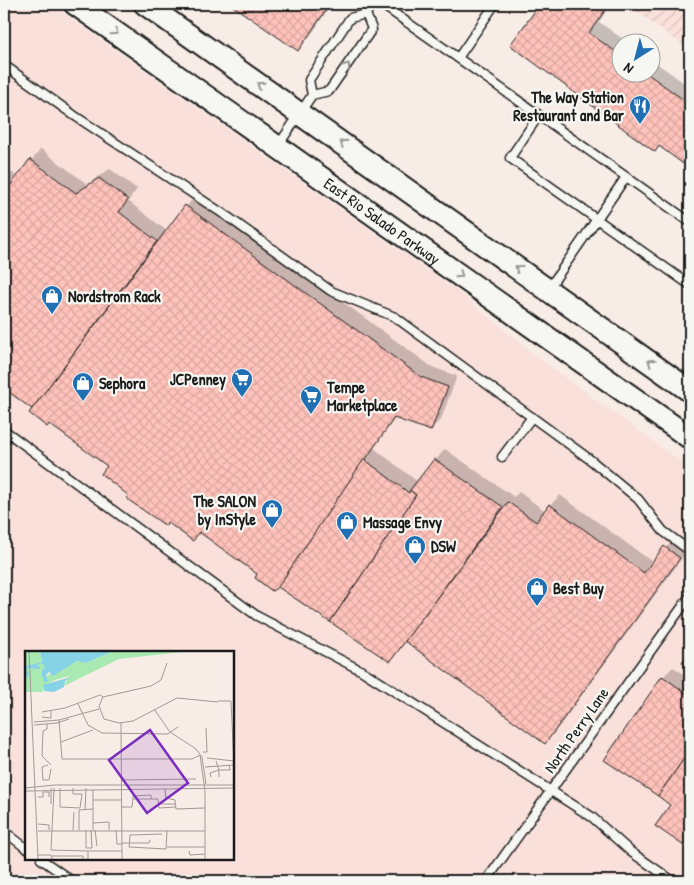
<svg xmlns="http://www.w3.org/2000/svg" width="694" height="885" font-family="'Patrick Hand',sans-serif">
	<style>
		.built { fill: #fae0da; fill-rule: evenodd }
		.industrial { fill: url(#industrial-furrows) }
		.shadow { fill: #0003 }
		.building { fill: url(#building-cross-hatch); stroke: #1c1c1c }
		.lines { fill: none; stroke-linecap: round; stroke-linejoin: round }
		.lane-casing { stroke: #1c1c1c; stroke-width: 11 }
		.secondary-casing { stroke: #1c1c1c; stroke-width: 25 }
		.lane { stroke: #f6f6f2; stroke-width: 8 }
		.secondary { stroke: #f6f6f2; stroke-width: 21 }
		.oneway { stroke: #949492 }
		.labels { text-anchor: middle; stroke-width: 4.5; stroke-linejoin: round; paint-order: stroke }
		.poi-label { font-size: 16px; font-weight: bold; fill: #1c1c1c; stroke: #f6f6f2; text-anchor: start }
		.street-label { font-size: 16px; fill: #1c1c1c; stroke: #f6f6f2 }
		.inset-road { fill: none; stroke: #a09996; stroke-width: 1 }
		.view { fill: #7b2cbf; fill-opacity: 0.15; stroke: #7b2cbf; stroke-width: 2.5 }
		.inset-edge { fill: none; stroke: #1c1c1c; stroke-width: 2.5 }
	</style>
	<defs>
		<pattern id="industrial-furrows" width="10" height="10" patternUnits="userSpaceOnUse" patternTransform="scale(1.25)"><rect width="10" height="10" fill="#fae0da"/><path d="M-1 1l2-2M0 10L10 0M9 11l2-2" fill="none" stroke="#d6c0ba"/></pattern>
		<pattern id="building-cross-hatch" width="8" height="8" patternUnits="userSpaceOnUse" patternTransform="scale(1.25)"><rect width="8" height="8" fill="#ffc3bb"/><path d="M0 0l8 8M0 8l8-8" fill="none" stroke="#daa7a0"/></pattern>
	</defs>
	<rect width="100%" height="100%" fill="#f8ece7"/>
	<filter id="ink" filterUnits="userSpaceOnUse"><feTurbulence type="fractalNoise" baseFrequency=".02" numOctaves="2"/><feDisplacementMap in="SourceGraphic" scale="10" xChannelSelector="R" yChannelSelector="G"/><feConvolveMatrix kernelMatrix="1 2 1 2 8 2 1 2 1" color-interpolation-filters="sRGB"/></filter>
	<g filter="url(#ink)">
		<path class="built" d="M4,4H50L456,290L545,363L690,468V881H4ZM26,652H232V859H26Z"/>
		<polygon class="industrial" points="626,4 690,4 690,50"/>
		<g class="shadow">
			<polygon points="232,4 332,4 308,39 298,49"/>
			<polygon points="541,4 611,4 599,22 627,42 622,42 622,72 652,72 652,60 690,87 690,168 511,45"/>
			<polygon points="41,149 87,184 110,169 137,189 128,201 167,231 196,195 432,367 457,376 441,419 431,429 396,417 374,448 418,482 445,449 514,497 519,492 545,511 560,495 654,563 675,537 690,547 555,732 545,742 407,641 390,660 258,573 201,532 193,539 168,522 165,524 130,495 108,466 6,388 4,391 4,167 18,177"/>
			<polygon points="673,667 690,678 690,849 657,825 672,804 663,677"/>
		</g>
		<g class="building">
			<polygon points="230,4 330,4 298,51"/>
			<polygon points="540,4 599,4 606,9 589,33 622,56 622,72 645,72 688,103 684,109 690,114 690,169 659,146 655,152 510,45"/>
			<polygon points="30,159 76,193 99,178 128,200 119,212 157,241 32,409 6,390 4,393 4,194"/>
			<polygon points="185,205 421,377 448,387 431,431 394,418 278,587 272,591 255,578 257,574 199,532 193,541 167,522 166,526 127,499 128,495 101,474 107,466 49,424 47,427 29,413"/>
			<polygon points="364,459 409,493 410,490 416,495 330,622 278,587"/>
			<polygon points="434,459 503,507 390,662 330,622 416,495 410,490"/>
			<polygon points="508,502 536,522 549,504 644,573 664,546 680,558 545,744 405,641"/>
			<polygon points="690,651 690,667 682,662"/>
			<polygon points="662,676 690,696 690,750 658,796 604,760"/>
			<polygon points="690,750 690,850 655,826 670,805 658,796"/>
		</g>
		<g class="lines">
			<g class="lane-casing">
				<g id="lane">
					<polyline points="381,4 458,58"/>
					<polyline points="495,4 458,58 690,222"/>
					<polyline points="366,14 372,4"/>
					<polyline points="4,65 75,116 228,217 331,291 395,317 592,461 638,499 663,531 690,551"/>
					<polyline points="539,115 510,158 690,285"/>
					<polyline points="278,146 312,95 329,91 372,29 366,14 350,18 309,80 312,95"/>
					<polyline points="549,288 626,177"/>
					<polyline points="4,430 257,616 364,672 592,817 631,852 673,881"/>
					<polyline points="502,457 532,417"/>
					<polyline points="4,831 26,848"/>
					<polyline points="41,859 72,881"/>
					<polyline points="486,881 690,596"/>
				</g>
			</g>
			<g class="secondary-casing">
				<g id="secondary">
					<path id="s1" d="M75,4L690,438"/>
					<polyline points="145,4 690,391"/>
				</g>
			</g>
			<use href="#lane" class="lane"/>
			<use href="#secondary" class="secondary"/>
		</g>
		<defs><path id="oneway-chevron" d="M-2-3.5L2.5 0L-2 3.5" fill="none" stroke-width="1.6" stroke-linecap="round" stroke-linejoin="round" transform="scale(1.25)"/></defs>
		<g class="oneway">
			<use href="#oneway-chevron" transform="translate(115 32) rotate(35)"/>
			<use href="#oneway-chevron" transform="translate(347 66) rotate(-55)"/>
			<use href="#oneway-chevron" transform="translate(260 85) rotate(-145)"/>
			<use href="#oneway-chevron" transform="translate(343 143) rotate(-145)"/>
			<use href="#oneway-chevron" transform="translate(518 268) rotate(-144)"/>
			<use href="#oneway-chevron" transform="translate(460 275) rotate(35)"/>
			<use href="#oneway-chevron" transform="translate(651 362) rotate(-144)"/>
		</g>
	</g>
	<defs>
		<g id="restaurant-pin" transform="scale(1.125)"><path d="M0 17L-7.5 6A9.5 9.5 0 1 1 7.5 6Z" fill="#1f6fb2" stroke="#f6f6f2"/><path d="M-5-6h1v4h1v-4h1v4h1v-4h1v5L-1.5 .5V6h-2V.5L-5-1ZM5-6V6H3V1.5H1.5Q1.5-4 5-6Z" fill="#fff"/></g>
		<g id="shop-pin" transform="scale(1.125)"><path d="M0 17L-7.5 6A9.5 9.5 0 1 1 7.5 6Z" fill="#1f6fb2" stroke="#f6f6f2"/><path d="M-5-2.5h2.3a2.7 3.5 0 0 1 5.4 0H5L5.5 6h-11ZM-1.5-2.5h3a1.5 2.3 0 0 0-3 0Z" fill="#fff"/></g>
		<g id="supermarket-pin" transform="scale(1.125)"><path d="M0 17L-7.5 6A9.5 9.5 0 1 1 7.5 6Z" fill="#1f6fb2" stroke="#f6f6f2"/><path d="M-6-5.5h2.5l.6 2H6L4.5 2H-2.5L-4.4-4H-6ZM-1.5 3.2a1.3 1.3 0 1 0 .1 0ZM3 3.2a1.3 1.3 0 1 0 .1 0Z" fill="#fff"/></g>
	</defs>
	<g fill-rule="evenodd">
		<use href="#restaurant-pin" x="640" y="106"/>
		<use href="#shop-pin" x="52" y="296"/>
		<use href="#supermarket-pin" x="242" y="379"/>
		<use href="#shop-pin" x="83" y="383"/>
		<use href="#supermarket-pin" x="311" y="396"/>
		<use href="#shop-pin" x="272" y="510"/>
		<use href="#shop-pin" x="347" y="522"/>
		<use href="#shop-pin" x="415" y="546"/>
		<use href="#shop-pin" x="537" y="588"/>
	</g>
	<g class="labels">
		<g class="poi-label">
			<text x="624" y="103" text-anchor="end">The Way Station<tspan x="624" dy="18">Restaurant and Bar</tspan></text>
			<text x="68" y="302">Nordstrom Rack</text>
			<text x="226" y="385" text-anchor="end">JCPenney</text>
			<text x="99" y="389">Sephora</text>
			<text x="327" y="393">Tempe<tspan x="327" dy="18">Marketplace</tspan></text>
			<text x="256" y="507" text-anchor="end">The SALON<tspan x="256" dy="18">by InStyle</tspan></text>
			<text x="363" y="528">Massage Envy</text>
			<text x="431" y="552">DSW</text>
			<text x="553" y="594">Best Buy</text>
		</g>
		<g class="street-label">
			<text dy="6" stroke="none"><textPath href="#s1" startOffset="376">East Rio Salado Parkway</textPath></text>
			<text transform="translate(576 730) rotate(-55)" y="6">North Perry Lane</text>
		</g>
	</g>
	<g transform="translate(25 651)">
		<rect width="209" height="209" fill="#f8ece7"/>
		<path d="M3,0H15L17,11L1,15L0,3ZM88,0H166L94,8L39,35L44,25L30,29L18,36V41H0L2,17L13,18L11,15L16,11L20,15L16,21L21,25L52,10L61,12Z" fill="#a9eab2"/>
		<path d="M15,0H88L61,12L52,10L28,25L24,21L21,24L23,31H19L16,21L20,15L16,12L11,15L16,16L13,18L2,17L4,24L0,28V15L17,11ZM46,26L40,30L39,36L29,41L19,40L18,34Z" fill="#85d3e4"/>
		<path class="inset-road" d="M4,0L13,208M142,12L136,29L126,35L78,46L74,55L79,68L94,72L108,70L152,47L193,51M193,50H206L209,114M53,53L63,74L77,82L143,83L153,76M129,58L145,81L171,98L177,106L181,133M17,61L40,57L75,44L78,46M17,66L26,67V60M34,69L37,108H167L175,104M9,71L34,69L74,58M96,72L97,208M22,73V78L18,80L17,105L26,114M9,74L32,72L44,68M36,91L68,79M178,101H182L181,77M175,104L180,140V208M182,107L209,110M191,110L194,119H205L204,114M23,114L17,116L18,129H24L26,118M180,116L209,114M186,126L185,122L194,119V126M96,129L171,128M0,137L30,134H209M29,137L26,199L63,200M35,137V156L55,157L57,143H48V137M140,137L141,147L140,140M0,140L209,137M13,146H18V141H24V146M141,147L150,149L151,158L180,157M108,148V145L126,144V148M68,149H97M26,153V137M134,153H150M97,156H107L108,148H133L134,157L151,156M60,159L61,137M68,172L84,171V179M13,173L24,174V179M48,179L49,161M54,179V159L68,158M61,179V197H67L66,179M68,179V139M70,179L72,195M91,179L92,193H97M13,180H180M137,183L105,184L104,196L141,198L142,180M97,192H124L125,189M142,196H180M164,200L165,204L180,203M13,204H26L27,208M27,205H58V208M63,208V200H97"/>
		<path class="view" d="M125,79L163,132L122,162L84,109Z"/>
		<rect width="209" height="209" class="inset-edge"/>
	</g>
	<rect width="694" height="885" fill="none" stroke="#f6f6f2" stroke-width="20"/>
	<rect x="10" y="10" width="674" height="865" fill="none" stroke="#1c1c1c" stroke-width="2" filter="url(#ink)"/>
	<g transform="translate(636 58) rotate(216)"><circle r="24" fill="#f6f6f2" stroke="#9f9f9c"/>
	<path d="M0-4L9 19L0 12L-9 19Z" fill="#1f6fb2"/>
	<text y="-8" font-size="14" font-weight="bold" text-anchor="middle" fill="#1c1c1c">N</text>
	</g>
</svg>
